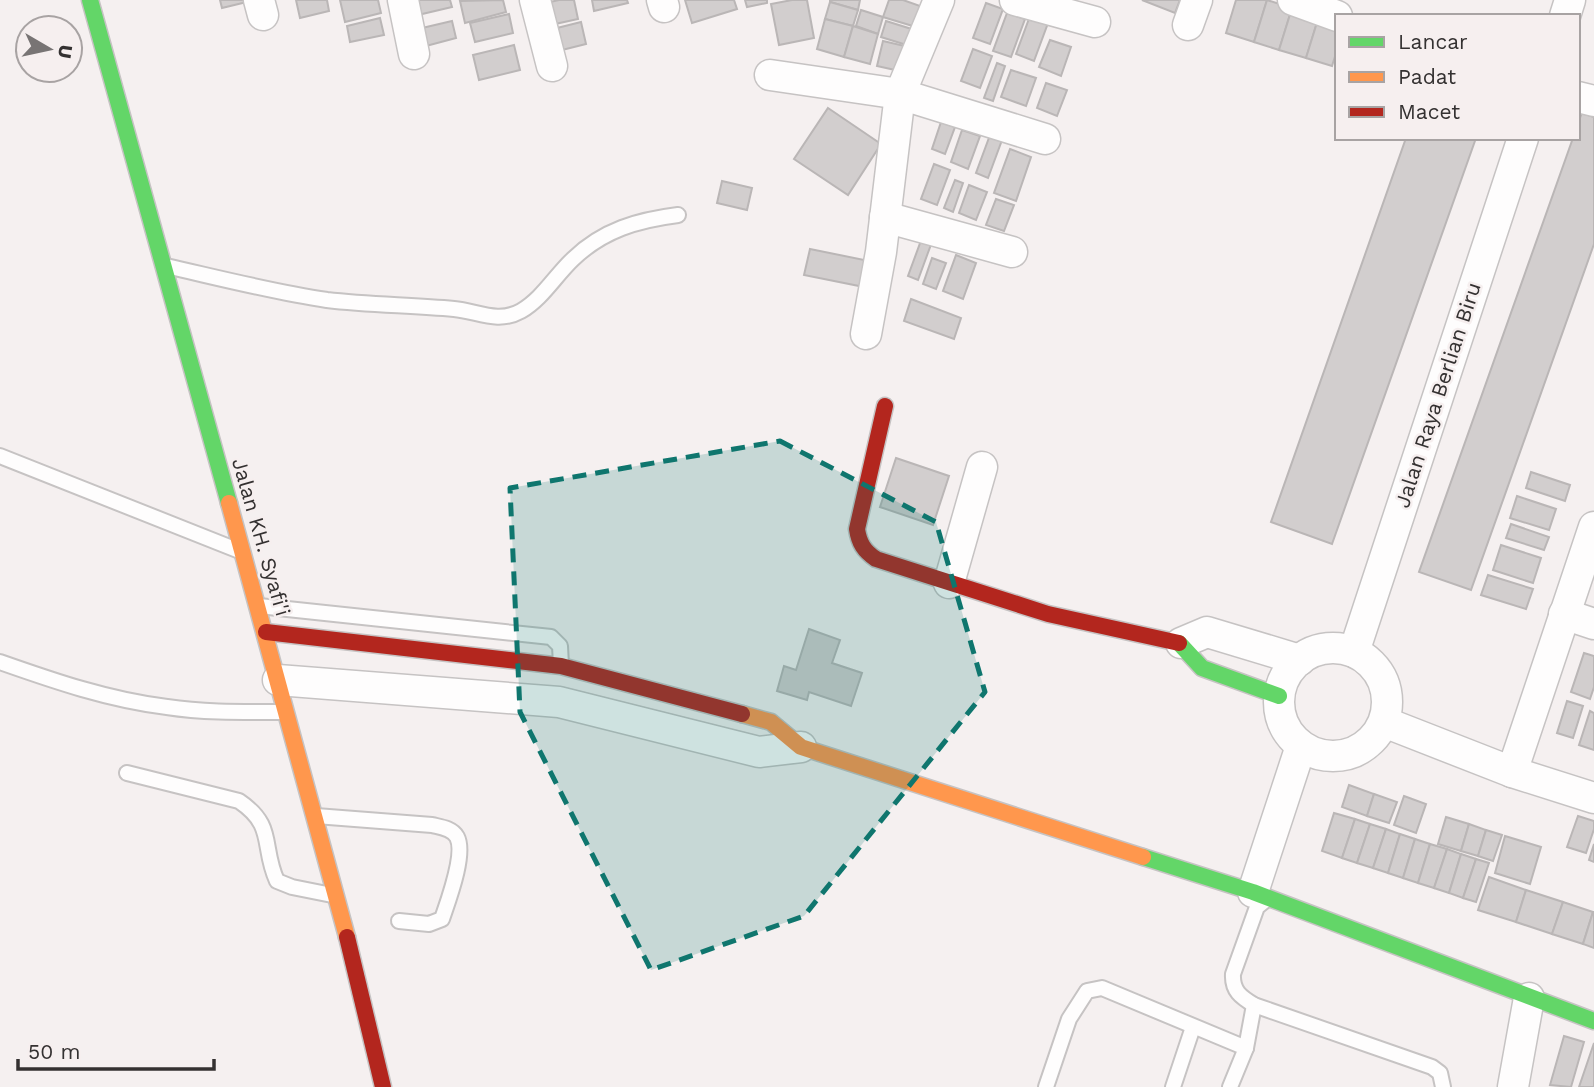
<svg xmlns="http://www.w3.org/2000/svg" width="1594" height="1087" font-family="'Work Sans',sans-serif">
	<style>
		.building { fill: #d2cece; stroke: #bab6b6; stroke-width: 2 }
		.lines { fill: none; stroke-linecap: round; stroke-linejoin: round }
		.lane-casing { stroke: #c6c3c3; stroke-width: 18 }
		.street-casing { stroke: #c6c3c3; stroke-width: 33 }
		.fast-casing { stroke: #c6c3c3; stroke-width: 19 }
		.slow-casing { stroke: #c6c3c3; stroke-width: 19 }
		.jam-casing { stroke: #c6c3c3; stroke-width: 19 }
		.lane { stroke: #fefdfd; stroke-width: 14 }
		.street { stroke: #fefdfd; stroke-width: 30 }
		.fast { stroke: #63d668; stroke-width: 16 }
		.slow { stroke: #ff974d; stroke-width: 16 }
		.jam { stroke: #b3261e; stroke-width: 16 }
		.marked { fill: #0f766e; fill-opacity: 0.2; stroke: #0f766e; stroke-width: 5; stroke-dasharray: 14 9; stroke-linejoin: round }
		.labels { text-anchor: middle; stroke-width: 5; stroke-linejoin: round; paint-order: stroke }
		.street-label { font-size: 21px; fill: #343131; stroke: #f6efef }
	</style>
	<rect width="100%" height="100%" fill="#f5f0f0"/>
	<g class="building">
		<polygon points="220,0 255,0 222,8"/>
		<polygon points="296,0 327,0 329,11 300,18"/>
		<polygon points="340,0 378,0 381,13 345,22"/>
		<polygon points="415,0 450,0 452,7 418,15"/>
		<polygon points="503,0 506,12 465,23 460,1"/>
		<polygon points="559,0 574,0 578,19 546,26 541,4"/>
		<polygon points="592,0 627,0 628,3 594,11"/>
		<polygon points="685,0 734,0 737,9 692,23"/>
		<polygon points="745,0 767,0 767,3 747,7"/>
		<polygon points="792,0 807,0 814,38 779,45 771,4"/>
		<polygon points="830,0 860,0 858,10 830,2"/>
		<polygon points="889,0 903,0 923,7 916,27 883,17"/>
		<polygon points="1142,0 1180,0 1175,13"/>
		<polygon points="1236,0 1267,0 1254,42 1226,33"/>
		<polygon points="1267,0 1292,8 1279,50 1254,42"/>
		<polygon points="830,2 858,10 853,26 825,19"/>
		<polygon points="986,3 1003,9 990,44 973,38"/>
		<polygon points="1292,8 1319,16 1306,58 1279,50"/>
		<polygon points="861,10 883,17 878,34 856,26"/>
		<polygon points="1007,13 1025,19 1011,57 993,51"/>
		<polygon points="509,14 513,33 475,42 470,23"/>
		<polygon points="1030,16 1048,23 1034,61 1016,54"/>
		<polygon points="1319,16 1337,22 1337,50 1332,66 1306,58"/>
		<polygon points="380,18 384,35 350,42 347,26"/>
		<polygon points="825,19 853,26 844,57 817,49"/>
		<polygon points="452,21 456,38 426,46 422,28"/>
		<polygon points="886,21 918,31 913,47 881,37"/>
		<polygon points="581,22 586,44 554,52 549,30"/>
		<polygon points="853,26 878,34 870,64 844,57"/>
		<polygon points="1050,40 1071,47 1061,76 1039,67"/>
		<polygon points="883,41 909,47 904,72 877,66"/>
		<polygon points="514,45 520,70 479,80 473,55"/>
		<polygon points="973,49 992,56 980,88 961,81"/>
		<polygon points="997,63 1005,66 993,101 984,98"/>
		<polygon points="1011,70 1036,78 1026,106 1001,97"/>
		<polygon points="1046,83 1067,90 1057,116 1037,108"/>
		<polygon points="828,108 881,144 848,195 794,159"/>
		<polygon points="1582,113 1594,117 1594,244 1471,590 1419,572 1573,138 1578,138 1578,123"/>
		<polygon points="941,122 955,127 945,154 932,149"/>
		<polygon points="962,130 980,136 968,169 951,162"/>
		<polygon points="990,135 1002,140 988,178 976,173"/>
		<polygon points="1406,138 1476,138 1332,544 1271,522"/>
		<polygon points="1010,149 1031,157 1016,201 994,193"/>
		<polygon points="934,164 950,170 937,205 921,199"/>
		<polygon points="955,180 963,183 953,212 944,208"/>
		<polygon points="722,181 752,188 747,210 717,203"/>
		<polygon points="969,185 987,192 976,220 959,213"/>
		<polygon points="996,199 1014,205 1004,231 986,225"/>
		<polygon points="923,235 933,239 918,280 908,276"/>
		<polygon points="810,249 874,262 869,288 804,275"/>
		<polygon points="956,255 976,263 963,299 943,291"/>
		<polygon points="932,258 946,263 936,289 923,284"/>
		<polygon points="911,299 961,318 954,339 904,321"/>
		<polygon points="896,458 949,476 933,525 880,507"/>
		<polygon points="1531,472 1570,485 1565,501 1526,488"/>
		<polygon points="1517,496 1556,509 1549,530 1510,518"/>
		<polygon points="1511,524 1549,537 1544,550 1506,538"/>
		<polygon points="1501,545 1541,558 1533,583 1493,570"/>
		<polygon points="1488,575 1533,589 1526,609 1481,595"/>
		<polygon points="809,629 840,640 832,663 862,673 851,706 809,692 807,700 777,691 784,666 796,670"/>
		<polygon points="1584,653 1594,656 1594,687 1590,699 1571,692"/>
		<polygon points="1567,701 1583,706 1573,738 1557,733"/>
		<polygon points="1590,711 1594,713 1594,750 1579,745"/>
		<polygon points="1349,785 1374,794 1367,816 1342,807"/>
		<polygon points="1374,794 1397,802 1389,823 1367,816"/>
		<polygon points="1404,796 1426,804 1416,833 1394,825"/>
		<polygon points="1334,813 1355,819 1342,858 1322,851"/>
		<polygon points="1578,816 1594,821 1594,829 1586,853 1567,847"/>
		<polygon points="1446,817 1469,824 1461,851 1438,844"/>
		<polygon points="1355,819 1370,824 1357,863 1342,858"/>
		<polygon points="1370,824 1386,829 1373,868 1357,863"/>
		<polygon points="1469,824 1486,830 1478,856 1461,851"/>
		<polygon points="1386,829 1400,834 1388,873 1373,868"/>
		<polygon points="1486,830 1502,835 1493,861 1478,856"/>
		<polygon points="1400,834 1415,839 1403,878 1388,873"/>
		<polygon points="1505,836 1541,847 1530,884 1495,873"/>
		<polygon points="1415,839 1430,844 1418,883 1403,878"/>
		<polygon points="1430,844 1447,849 1434,888 1418,883"/>
		<polygon points="1594,844 1594,862 1589,860"/>
		<polygon points="1447,849 1461,854 1449,893 1434,888"/>
		<polygon points="1461,854 1476,859 1463,898 1449,893"/>
		<polygon points="1476,859 1489,863 1476,902 1463,898"/>
		<polygon points="1489,877 1526,890 1516,922 1478,910"/>
		<polygon points="1526,890 1563,902 1552,934 1516,922"/>
		<polygon points="1563,902 1593,912 1583,944 1552,934"/>
		<polygon points="1593,912 1594,912 1594,948 1583,944"/>
		<polygon points="1564,1036 1584,1042 1571,1087 1550,1085"/>
		<polygon points="1594,1043 1594,1087 1579,1087"/>
	</g>
	<g class="lines">
		<g class="lane-casing">
			<g id="lane">
				<path d="M166,266C219,278 273,292 327,300C369,305 412,305 454,309C477,311 498,324 521,311C542,299 555,276 573,259C603,230 638,220 678,215"/>
				<polyline points="0,456 237,550"/>
				<polyline points="259,606 551,637 560,646 561,665"/>
				<path d="M0,662C54,681 109,700 167,707C206,713 246,712 285,712"/>
				<path d="M127,773L239,801C276,826 261,846 277,881L292,887L332,895"/>
				<path d="M316,816L432,825C440,827 452,828 457,837C466,854 448,901 442,919L429,924L399,921"/>
				<path d="M1267,899L1257,907L1233,974C1232,991 1241,997 1254,1005L1432,1067L1440,1073L1443,1087"/>
				<polyline points="1046,1087 1069,1019 1087,991 1102,988 1246,1048"/>
				<polyline points="1173,1087 1193,1027"/>
				<polyline points="1230,1087 1246,1048 1254,1005"/>
			</g>
		</g>
		<g class="street-casing">
			<g id="street">
				<polyline points="259,0 263,15"/>
				<polyline points="403,0 414,54"/>
				<polyline points="535,0 552,66"/>
				<polyline points="662,0 664,7"/>
				<polyline points="1015,0 1095,22"/>
				<polyline points="1293,0 1337,16"/>
				<polyline points="1565,16 1570,0"/>
				<polyline points="1188,25 1197,0"/>
				<polyline points="770,75 900,94 1045,139"/>
				<polyline points="1578,97 1594,101"/>
				<polyline points="885,217 1012,252"/>
				<polyline points="866,334 881,252 900,94 939,0"/>
				<polyline points="949,583 982,467"/>
				<polyline points="1564,614 1594,624"/>
				<polyline points="1181,643 1207,632 1300,660"/>
				<circle cx="1333" cy="702" r="54"/>
				<polyline points="1354,652 1523,138"/>
				<polyline points="278,680 559,702 759,752 801,747"/>
				<polyline points="1384,722 1512,772 1594,798"/>
				<polyline points="1512,772 1594,527"/>
				<polyline points="1253,892 1301,746"/>
				<polyline points="1513,1087 1529,998"/>
			</g>
		</g>
		<g class="fast-casing">
			<g id="fast">
				<polyline points="90,0 229,503"/>
				<polyline points="1179,643 1202,668 1279,696"/>
				<polyline points="1143,857 1253,892 1594,1021"/>
			</g>
		</g>
		<g class="slow-casing">
			<g id="slow">
				<polyline points="229,503 347,937"/>
				<polyline points="742,714 771,722 801,747 1143,857"/>
			</g>
		</g>
		<g class="jam-casing">
			<g id="jam">
				<path d="M885,406L857,529C859,543 864,551 876,559L1048,614L1179,643"/>
				<polyline points="266,632 561,666 742,714"/>
				<polyline points="347,937 383,1087"/>
			</g>
		</g>
		<use href="#lane" class="lane"/>
		<use href="#street" class="street"/>
		<use href="#fast" class="fast"/>
		<use href="#slow" class="slow"/>
		<use href="#jam" class="jam"/>
	</g>
	<path class="marked" d="M780,441L936,522L985,692L804,916L651,970L520,712L510,488Z"/>
	<g class="labels">
		<g class="street-label">
			<text transform="translate(1438 395) rotate(-72)" y="7">Jalan Raya Berlian Biru</text>
			<text transform="translate(261 537) rotate(74)" y="7">Jalan KH. Syafi'i</text>
		</g>
	</g>
	<rect x="1335" y="14" width="245" height="126" fill="#f6efef" stroke="#a8a3a3" stroke-width="2"/>
	<rect x="1349" y="37" width="35" height="10" fill="#63d668" stroke="#a8a3a3" stroke-width="2"/>
	<text x="1398" y="49" font-size="21" fill="#343131">Lancar</text>
	<rect x="1349" y="72" width="35" height="10" fill="#ff974d" stroke="#a8a3a3" stroke-width="2"/>
	<text x="1398" y="84" font-size="21" fill="#343131">Padat</text>
	<rect x="1349" y="107" width="35" height="10" fill="#b3261e" stroke="#a8a3a3" stroke-width="2"/>
	<text x="1398" y="119" font-size="21" fill="#343131">Macet</text>
	<g transform="translate(49 49) rotate(99)"><circle r="33" fill="#f6efef" stroke="#a8a3a3" stroke-width="2"/>
	<path d="M0-5L12 26L0 18L-12 26Z" fill="#787474"/>
	<text y="-10" font-size="19" font-weight="bold" text-anchor="middle" fill="#343131">U</text>
	</g>
	<path d="M18 1059v10h196v-10" fill="none" stroke="#343131" stroke-width="3.5"/>
	<text x="28" y="1059" font-size="21" fill="#343131" stroke="#f6efef" stroke-width="5" paint-order="stroke">50 m</text>
</svg>
